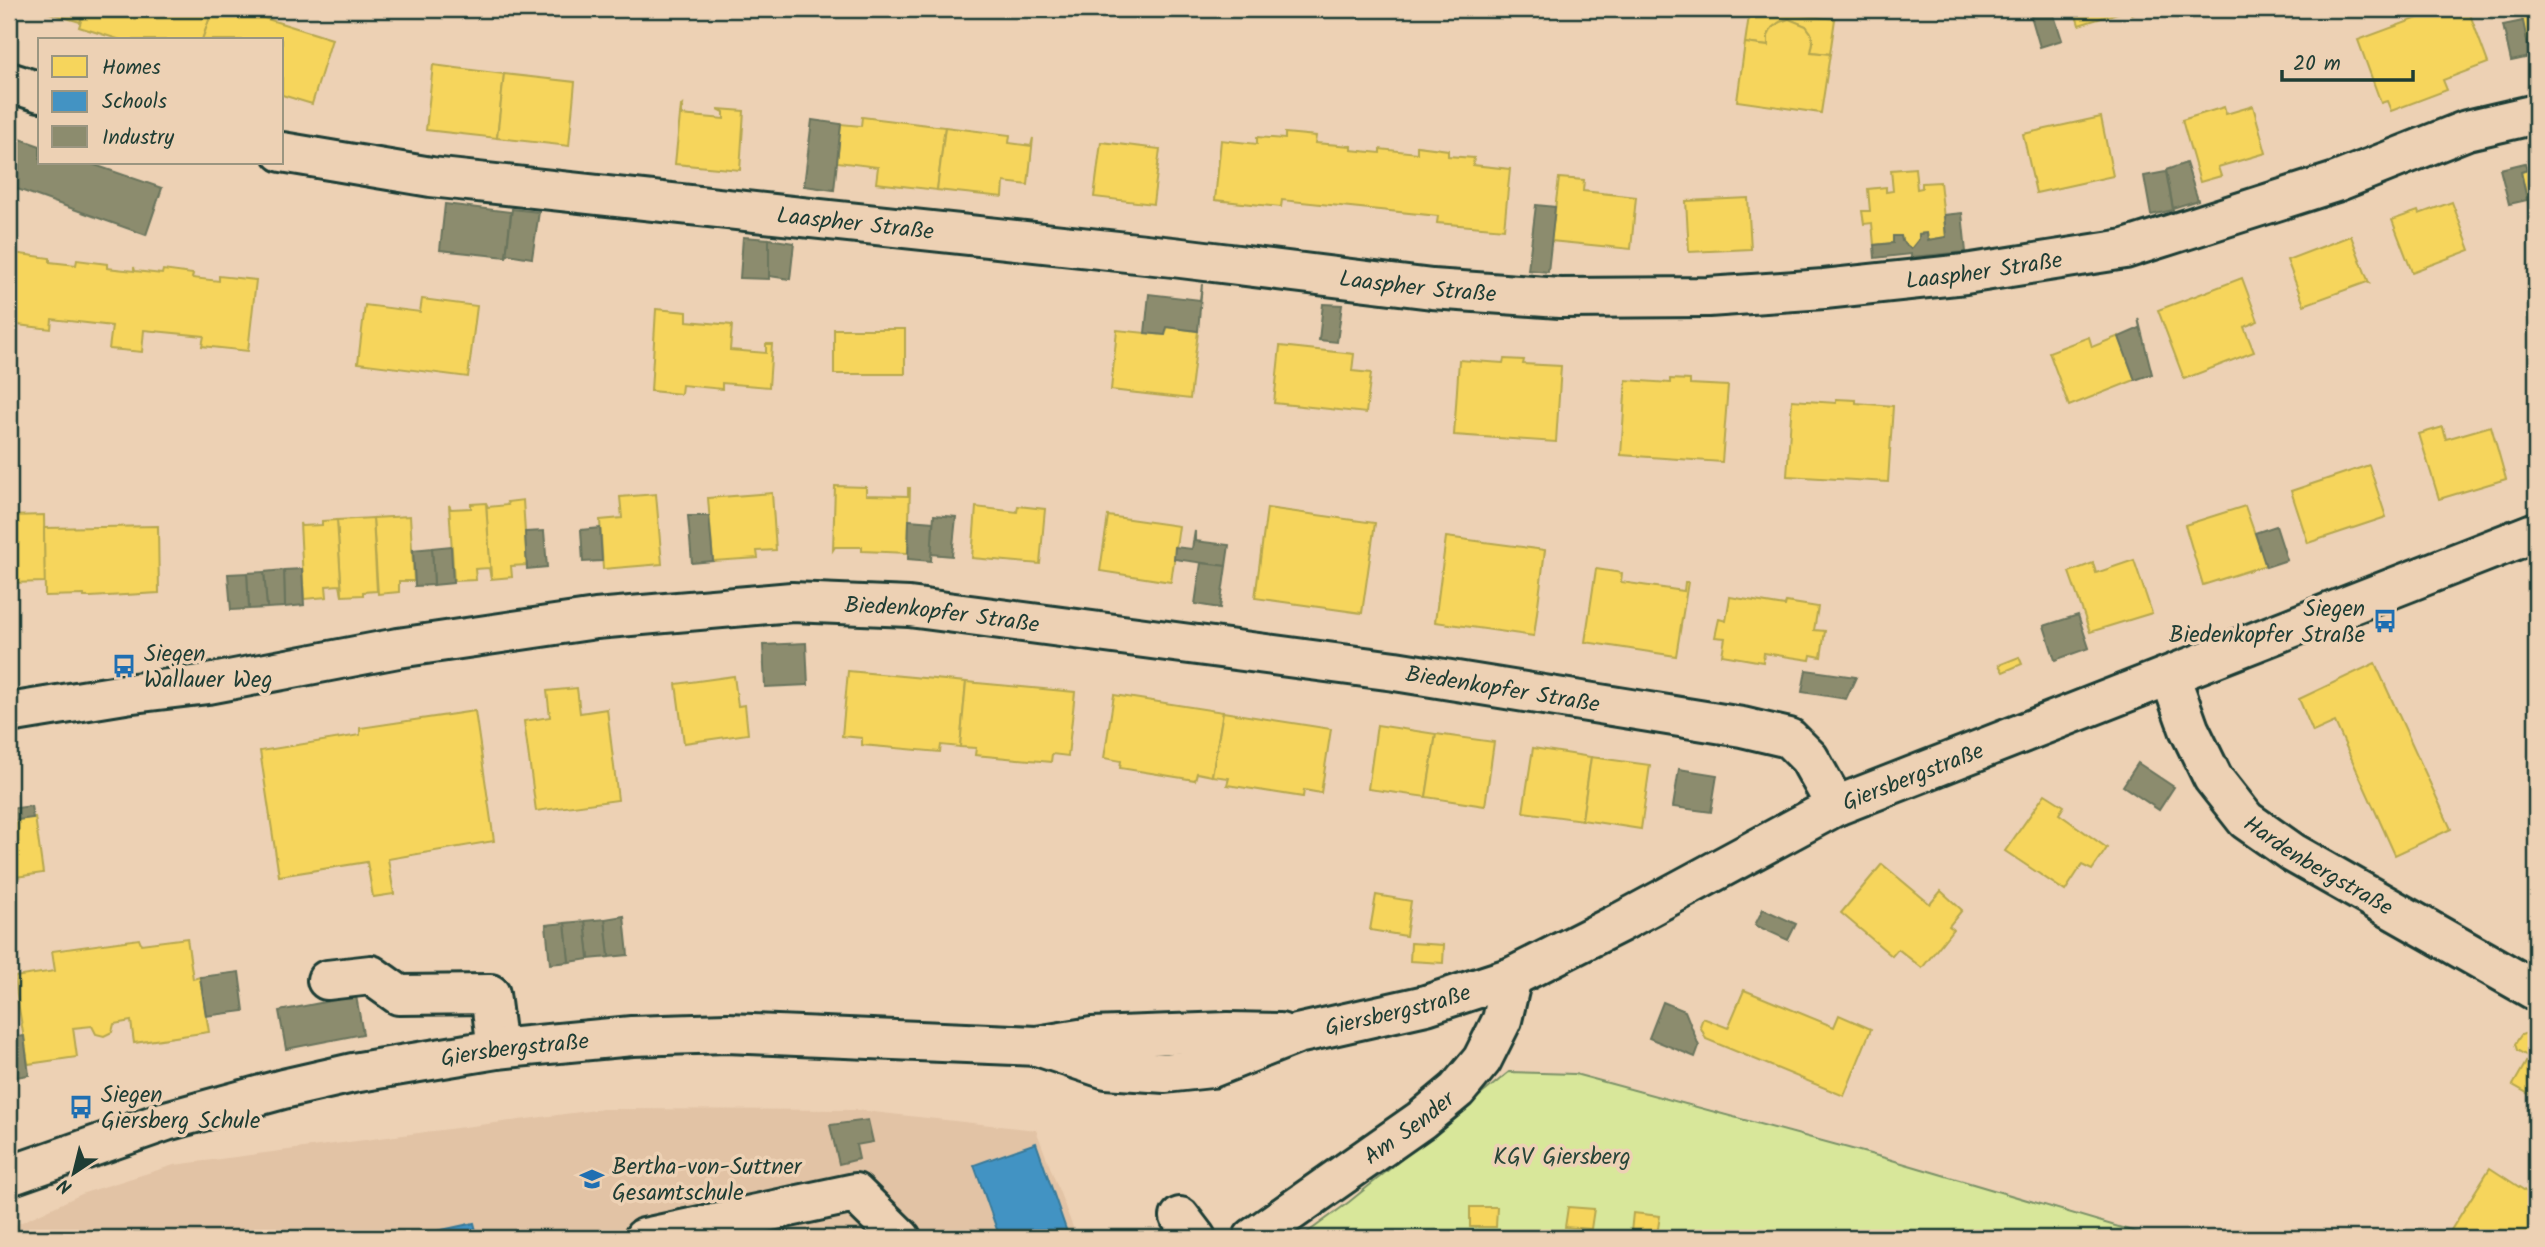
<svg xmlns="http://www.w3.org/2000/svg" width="2545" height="1247" font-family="Kalam,sans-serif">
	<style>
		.built { fill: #e2c3a5 }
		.green { fill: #d8e79a; stroke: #7c9267; stroke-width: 2 }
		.homes { fill: #f6d55c; stroke: #b6a750; stroke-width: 2 }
		.schools { fill: #4393c3; stroke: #387998; stroke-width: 2 }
		.industry { fill: #8c8c6e; stroke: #6b745d; stroke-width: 2 }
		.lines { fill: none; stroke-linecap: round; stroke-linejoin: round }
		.minor-casing { stroke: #1f3d34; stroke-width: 44 }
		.minor { stroke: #edd1b4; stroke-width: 38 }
		.labels { text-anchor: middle; stroke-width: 7; stroke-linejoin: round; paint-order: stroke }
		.street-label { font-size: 23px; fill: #1f3d34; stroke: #edd1b4 }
		.poi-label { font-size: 23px; fill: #1f3d34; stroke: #edd1b4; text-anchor: start }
		.park-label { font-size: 23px; fill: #284639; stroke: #edd1b4 }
	</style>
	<rect width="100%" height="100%" fill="#edd1b4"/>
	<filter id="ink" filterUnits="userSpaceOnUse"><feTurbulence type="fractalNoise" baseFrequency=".0143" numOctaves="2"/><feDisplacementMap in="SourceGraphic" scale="14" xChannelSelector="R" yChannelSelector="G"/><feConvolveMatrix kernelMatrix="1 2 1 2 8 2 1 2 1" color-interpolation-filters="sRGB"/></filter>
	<g filter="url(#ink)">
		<polygon class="built" points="603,1109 855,1110 1036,1130 1077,1238 9,1238 9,1228 84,1193 174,1165"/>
		<polygon class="green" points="1509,1072 1575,1074 1885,1158 2156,1238 1300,1238 1349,1202"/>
		<g class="homes">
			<polygon points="36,9 85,9 80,22"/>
			<polygon points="85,9 213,9 202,40 121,40 79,27"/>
			<polygon points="213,9 235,9 332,39 312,104 282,95 282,40 202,40"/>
			<polygon points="1750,9 1835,19 1830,54 1811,52 1813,42 1811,33 1806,26 1789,19 1780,22 1772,28 1768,36 1768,46 1745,43"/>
			<polygon points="2074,9 2147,9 2131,14 2130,9 2079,25"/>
			<polygon points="2442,9 2468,9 2488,63 2443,80 2447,90 2391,111 2387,101 2381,103 2358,40"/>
			<polygon points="2536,9 2536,56 2530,57 2520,11"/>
			<polygon points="1789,19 1806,26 1811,33 1813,42 1811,52 1830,54 1821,113 1737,101 1745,43 1768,46 1768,36 1772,28 1780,22"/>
			<polygon points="433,65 504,74 497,138 426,130"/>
			<polygon points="504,74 575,82 569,146 497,138"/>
			<polygon points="683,105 681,115 724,119 724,112 718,109 744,111 740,170 675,164 681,106"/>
			<polygon points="2253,106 2266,153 2218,167 2221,176 2200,182 2182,120 2224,107 2226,114"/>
			<polygon points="862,117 945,127 937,190 876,183 878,167 837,162 841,124 861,126"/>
			<polygon points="2101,117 2113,176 2036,193 2023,134"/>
			<polygon points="945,127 1010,135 1009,143 1031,146 1033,138 1028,185 1004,182 1003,197 937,190"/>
			<polygon points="1285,133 1316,136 1315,143 1351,146 1351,150 1380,153 1380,149 1417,153 1417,146 1448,150 1448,156 1474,158 1473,165 1510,169 1504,229 1437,223 1438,216 1282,200 1281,207 1215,200 1221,140 1257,144 1257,137 1285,139"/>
			<polygon points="1101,142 1160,149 1153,204 1094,197"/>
			<polygon points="1915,168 1917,189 1922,188 1922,183 1940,182 1946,237 1928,240 1927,233 1919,234 1919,239 1911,249 1902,241 1901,236 1893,236 1893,243 1874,245 1872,223 1864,224 1862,211 1870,211 1868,189 1886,187 1886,192 1893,191 1891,170"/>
			<polygon points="2536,168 2536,235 2521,172"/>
			<polygon points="1559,178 1584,180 1583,191 1636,197 1631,249 1551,241"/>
			<polygon points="1748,198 1751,249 1689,252 1686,201"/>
			<polygon points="2452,202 2470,250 2412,272 2392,220 2418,211 2419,214"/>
			<polygon points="2350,236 2351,236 2369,283 2367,282 2304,305 2287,260"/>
			<polygon points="13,253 50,258 50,262 76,265 77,260 107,264 107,268 134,271 134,267 135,271 162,274 163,270 193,274 192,278 219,281 219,276 256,280 248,351 202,346 204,336 144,330 142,352 121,350 109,349 112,326 52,319 51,329 9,324 9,295"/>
			<polygon points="2242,278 2258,321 2244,327 2254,352 2184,379 2158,310"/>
			<polygon points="422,299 477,306 468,377 358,363 365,305 420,312"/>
			<polygon points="656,309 687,312 687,321 732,325 730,350 766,353 766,344 772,344 769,387 722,383 722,389 682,385 681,394 651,391"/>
			<polygon points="1167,327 1198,331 1190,399 1111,390 1117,330 1165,335"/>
			<rect x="834" y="329" width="71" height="45"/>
			<polygon points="2119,336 2135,380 2069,406 2049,352 2089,337 2092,347"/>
			<polygon points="1280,346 1354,354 1352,371 1371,373 1366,413 1274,403"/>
			<polygon points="1504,359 1524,360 1523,364 1561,366 1556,442 1454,435 1459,360 1503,363"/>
			<polygon points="1670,379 1690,380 1690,384 1728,386 1722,462 1621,455 1626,380 1670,383"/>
			<polygon points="1836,399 1856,400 1856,403 1893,406 1888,482 1787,476 1792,400 1836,403"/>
			<polygon points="2491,426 2506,479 2439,499 2419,434 2443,427 2446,439"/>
			<polygon points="2369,465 2386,517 2308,543 2291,491"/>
			<polygon points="835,486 866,487 866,495 908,496 908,488 910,488 908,553 862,551 862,547 835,547 833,550"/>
			<polygon points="772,493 776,550 757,551 758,558 713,561 708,498"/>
			<polygon points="656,494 662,564 603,569 600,520 622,518 620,497"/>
			<polygon points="523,500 527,565 511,566 512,577 491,579 486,503 488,507 508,505 507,502"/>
			<polygon points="486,503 491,579 489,568 475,569 476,580 454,581 449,505 451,509 471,508 471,504"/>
			<polygon points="1018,506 1045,509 1040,564 972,558 976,507 1017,512"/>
			<polygon points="2245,506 2266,565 2203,585 2185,525"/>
			<polygon points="1267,508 1375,523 1362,613 1255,598"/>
			<polygon points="44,515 45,582 9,583 9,516"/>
			<polygon points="410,516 414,581 399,581 399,592 378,594 373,518"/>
			<polygon points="1108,516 1179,526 1171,582 1100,571"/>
			<polygon points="373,518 377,591 363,592 363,595 342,596 337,520"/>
			<polygon points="337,520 342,596 340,585 326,586 327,597 304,599 300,523 301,526 322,525 322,521"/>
			<polygon points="158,526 159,593 90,597 84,597 84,595 45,596 44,528"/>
			<polygon points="1446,537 1545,550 1534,636 1435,622"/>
			<polygon points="2134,560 2152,613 2090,632 2069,572 2093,563 2096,573"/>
			<polygon points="1596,569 1622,573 1621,582 1684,591 1685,582 1688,582 1676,656 1585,642"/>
			<polygon points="1730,597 1785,606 1786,602 1818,607 1814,630 1825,631 1821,657 1811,655 1810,660 1764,653 1763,662 1722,655 1725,638 1715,637 1719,619 1726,621"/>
			<polygon points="2019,657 2022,664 2003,672 1999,665"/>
			<polygon points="2375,663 2451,829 2395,855 2335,722 2313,732 2299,699"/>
			<polygon points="848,671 966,682 960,747 941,745 940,752 862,745 862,738 842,736"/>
			<polygon points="734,676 738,706 745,705 748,734 684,743 676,684"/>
			<polygon points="966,682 1075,692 1068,756 1052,754 1051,762 975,755 976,748 960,747"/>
			<polygon points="577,688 580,713 607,709 618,800 536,811 524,721 550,717 547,691"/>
			<polygon points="1114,695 1223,712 1212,776 1197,773 1195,780 1120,768 1121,761 1104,758"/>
			<polygon points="475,711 494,841 388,859 394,894 373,897 367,862 279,876 260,751 360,735 360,728"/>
			<polygon points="1223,712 1331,729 1321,793 1304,790 1303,797 1227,785 1229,778 1212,776"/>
			<polygon points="1377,725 1436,734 1426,797 1368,789"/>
			<polygon points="1436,734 1494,742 1485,806 1426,797"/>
			<polygon points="1533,748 1591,757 1582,820 1523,812"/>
			<polygon points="1591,757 1650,765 1641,829 1582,820"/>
			<polygon points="2045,794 2064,806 2059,814 2107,848 2092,870 2082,865 2065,891 2005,851"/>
			<polygon points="35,817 43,873 9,878 9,821"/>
			<polygon points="1882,864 1930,904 1941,891 1962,910 1949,926 1953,929 1922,968 1898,949 1892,956 1841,913"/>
			<polygon points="1376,895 1411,901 1406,936 1370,930"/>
			<polygon points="187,938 193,979 200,977 209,1032 134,1043 131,1021 114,1024 112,1032 104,1036 96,1034 92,1026 73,1028 77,1057 28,1064 14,977 55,971 52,951 139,939 141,944"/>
			<polygon points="1411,943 1444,945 1443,963 1410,961"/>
			<polygon points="1744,990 1834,1027 1839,1015 1871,1029 1844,1096 1706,1039 1700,1026 1703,1018 1728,1028"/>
			<polygon points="2527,1033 2536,1038 2536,1098 2513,1085 2529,1057 2517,1050 2515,1044 2521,1035"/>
			<polygon points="2490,1168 2536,1198 2536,1238 2446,1238"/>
			<polygon points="1470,1207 1497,1207 1496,1227 1470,1227"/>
			<polygon points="1568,1207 1594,1209 1591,1229 1565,1227"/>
			<polygon points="1633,1213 1660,1216 1657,1235 1631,1232"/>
			<polygon points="1728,1230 1754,1236 1754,1238 1726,1238"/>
		</g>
		<g class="schools">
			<polygon points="1036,1143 1069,1238 1000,1238 974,1165"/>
			<polygon points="474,1223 478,1238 405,1238"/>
		</g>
		<g class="industry">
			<polygon points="2029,9 2052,9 2062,40 2040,47"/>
			<polygon points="2523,21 2530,57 2511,61 2503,25"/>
			<polygon points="812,120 841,124 834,190 804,186"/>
			<polygon points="9,135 40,146 40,163 89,163 162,188 146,235 9,186"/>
			<polygon points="2186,163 2198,200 2173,208 2166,170"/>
			<polygon points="2525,163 2527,170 2521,172 2527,200 2509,204 2500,169"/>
			<polygon points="2166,172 2173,210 2151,215 2144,176"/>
			<polygon points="445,204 511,212 506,257 440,250"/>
			<polygon points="1536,205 1555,207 1548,272 1528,270"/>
			<polygon points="512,209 539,212 532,258 508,254 506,257"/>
			<polygon points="1962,213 1966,252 1911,257 1911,254 1875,258 1874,245 1893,243 1893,236 1901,236 1902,241 1911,249 1919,239 1919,234 1927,233 1928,240 1946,237 1944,215"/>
			<polygon points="743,237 769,239 769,279 740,278"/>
			<polygon points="769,239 794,243 790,279 769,276"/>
			<polygon points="1202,284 1198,331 1167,327 1165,335 1145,333 1149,294 1200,300"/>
			<polygon points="1323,304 1342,305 1337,342 1319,340"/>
			<polygon points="2138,318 2152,374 2135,380 2119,337 2140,328"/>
			<polygon points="934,515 956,517 952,556 931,554"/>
			<polygon points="688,516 709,516 713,561 692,563"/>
			<polygon points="909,520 933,522 931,561 908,559"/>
			<polygon points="2276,526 2287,560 2266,567 2255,533"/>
			<polygon points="600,528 602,561 583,562 581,530"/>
			<polygon points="544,531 547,567 527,569 525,532"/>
			<polygon points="1195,531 1195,541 1229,545 1226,566 1174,559 1175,547 1192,549"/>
			<polygon points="451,546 453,583 434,585 432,548"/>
			<polygon points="432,548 434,585 415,586 413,550"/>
			<polygon points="1201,563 1226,566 1220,608 1195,604"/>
			<polygon points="302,569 304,605 285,607 284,570"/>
			<polygon points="284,570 285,607 267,608 264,572"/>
			<polygon points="264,572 267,608 249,609 247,573"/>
			<polygon points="247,573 249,609 231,610 228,574"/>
			<polygon points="2078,615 2089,648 2055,660 2044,626"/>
			<polygon points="806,643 808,685 765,687 763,645"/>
			<polygon points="1806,670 1856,677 1846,699 1802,692"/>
			<polygon points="2138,763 2174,787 2159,810 2123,786"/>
			<polygon points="1679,769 1717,775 1711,812 1673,807"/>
			<polygon points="31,806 33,818 9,821 9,809"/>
			<polygon points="1763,909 1796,924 1788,940 1755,925"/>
			<polygon points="624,916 628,955 609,957 605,919"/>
			<polygon points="605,919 609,957 589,959 585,921"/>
			<polygon points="585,921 589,959 569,962 565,923"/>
			<polygon points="565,923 569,962 550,964 546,925"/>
			<polygon points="239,972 244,1011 206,1016 200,977"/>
			<polygon points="356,996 363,1034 286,1049 279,1011"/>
			<polygon points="1663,1002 1685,1011 1699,1046 1695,1057 1649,1038"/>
			<polygon points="24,1036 29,1075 9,1078 9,1038"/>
			<polygon points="868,1120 873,1142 856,1145 859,1159 839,1164 830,1125"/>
		</g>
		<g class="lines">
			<g class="minor-casing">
				<g id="minor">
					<polyline points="9,82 40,92"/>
					<path id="s1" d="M282,152L431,177L1173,257L1432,289L1560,298L1708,297L1824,289L1965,274L2125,249L2336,182L2467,130L2536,114"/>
					<path id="s2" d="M2170,676L2189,729L2213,778L2246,820L2293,853L2536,991"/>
					<path id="s3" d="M9,713L125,694L208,684L398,648L596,619L792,602L909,607L1395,671L1742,727L1789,738L1809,758L1836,806"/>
					<polyline points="327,980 371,975 399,995 490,994 497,1049"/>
					<path id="s4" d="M1037,1046L1106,1069L1165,1073L1211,1068L1297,1034L1426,1005L1512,977L1621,922L1836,806L2536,532"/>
					<path id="s5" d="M9,1176L166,1121L283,1089L353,1073L497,1049L632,1036L727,1033L1037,1046L1092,1037L1228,1032L1280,1033"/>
					<polyline points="1180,1217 1196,1238"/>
					<polyline points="644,1238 855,1193 901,1238"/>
					<path id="s6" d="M1253,1238L1421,1120L1457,1090L1482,1060L1502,1020L1512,977"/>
				</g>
			</g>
			<use href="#minor" class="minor"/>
		</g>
	</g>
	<defs>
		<g id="bus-bare" transform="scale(1.89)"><path d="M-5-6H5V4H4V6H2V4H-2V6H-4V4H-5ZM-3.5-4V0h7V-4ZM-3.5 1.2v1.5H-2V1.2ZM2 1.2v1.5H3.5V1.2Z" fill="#1f6fb2" stroke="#edd1b4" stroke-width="2.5" paint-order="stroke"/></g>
		<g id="school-bare" transform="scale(1.89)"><path d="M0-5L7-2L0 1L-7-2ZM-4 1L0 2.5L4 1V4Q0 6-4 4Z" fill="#1f6fb2" stroke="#edd1b4" stroke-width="2.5" paint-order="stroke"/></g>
	</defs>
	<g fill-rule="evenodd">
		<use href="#bus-bare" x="2385" y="621"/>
		<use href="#bus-bare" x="124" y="666"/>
		<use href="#bus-bare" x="81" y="1107"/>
		<use href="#school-bare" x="592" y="1179"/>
	</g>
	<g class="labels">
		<g class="street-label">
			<text dy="8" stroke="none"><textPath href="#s1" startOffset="578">Laaspher Straße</textPath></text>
			<text dy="8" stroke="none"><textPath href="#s1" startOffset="1712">Laaspher Straße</textPath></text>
			<text dy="8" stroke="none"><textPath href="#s1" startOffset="1144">Laaspher Straße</textPath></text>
			<text dy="8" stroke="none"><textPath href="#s3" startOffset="942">Biedenkopfer Straße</textPath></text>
			<text dy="8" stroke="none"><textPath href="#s3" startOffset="1508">Biedenkopfer Straße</textPath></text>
			<text dy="8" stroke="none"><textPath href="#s4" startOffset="942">Giersbergstraße</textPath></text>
			<text dy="8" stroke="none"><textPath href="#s2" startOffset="250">Hardenbergstraße</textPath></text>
			<text dy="8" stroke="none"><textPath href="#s4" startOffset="374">Giersbergstraße</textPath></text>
			<text dy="8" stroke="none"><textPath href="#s5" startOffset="523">Giersbergstraße</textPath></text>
			<text dy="8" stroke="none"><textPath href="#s6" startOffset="191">Am Sender</textPath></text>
		</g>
		<g class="poi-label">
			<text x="2365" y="616" text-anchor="end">Siegen<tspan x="2365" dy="26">Biedenkopfer Straße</tspan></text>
			<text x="144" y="661">Siegen<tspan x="144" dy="26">Wallauer Weg</tspan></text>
			<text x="101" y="1102">Siegen<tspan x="101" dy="26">Giersberg Schule</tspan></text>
			<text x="612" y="1174">Bertha-von-Suttner<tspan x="612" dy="26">Gesamtschule</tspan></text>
		</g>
		<g class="park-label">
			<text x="1562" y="1164">KGV Giersberg</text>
		</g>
	</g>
	<rect width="2545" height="1247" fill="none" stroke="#edd1b4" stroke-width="35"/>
	<rect x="18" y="18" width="2510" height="1212" fill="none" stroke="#1f3d34" stroke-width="2.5" filter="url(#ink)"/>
	<rect x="38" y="38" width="245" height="126" fill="#edd1b4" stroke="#9b9681" stroke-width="2"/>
	<rect x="52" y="56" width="35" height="21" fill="#f6d55c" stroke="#9b9681" stroke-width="2"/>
	<text x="102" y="74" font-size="21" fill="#1f3d34">Homes</text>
	<rect x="52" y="91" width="35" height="21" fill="#4393c3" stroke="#9b9681" stroke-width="2"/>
	<text x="102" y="108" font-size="21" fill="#1f3d34">Schools</text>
	<rect x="52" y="126" width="35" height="21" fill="#8c8c6e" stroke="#9b9681" stroke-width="2"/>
	<text x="102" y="144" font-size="21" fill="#1f3d34">Industry</text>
	<g transform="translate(74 1173) rotate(215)" stroke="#edd1b4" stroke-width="5" paint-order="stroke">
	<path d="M0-5L12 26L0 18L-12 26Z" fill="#1f3d34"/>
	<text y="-10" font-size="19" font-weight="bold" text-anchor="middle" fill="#1f3d34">N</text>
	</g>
	<path d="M2282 70v10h131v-10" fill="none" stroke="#1f3d34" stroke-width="3.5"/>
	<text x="2293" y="70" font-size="21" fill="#1f3d34" stroke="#edd1b4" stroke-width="5" paint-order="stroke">20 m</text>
</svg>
